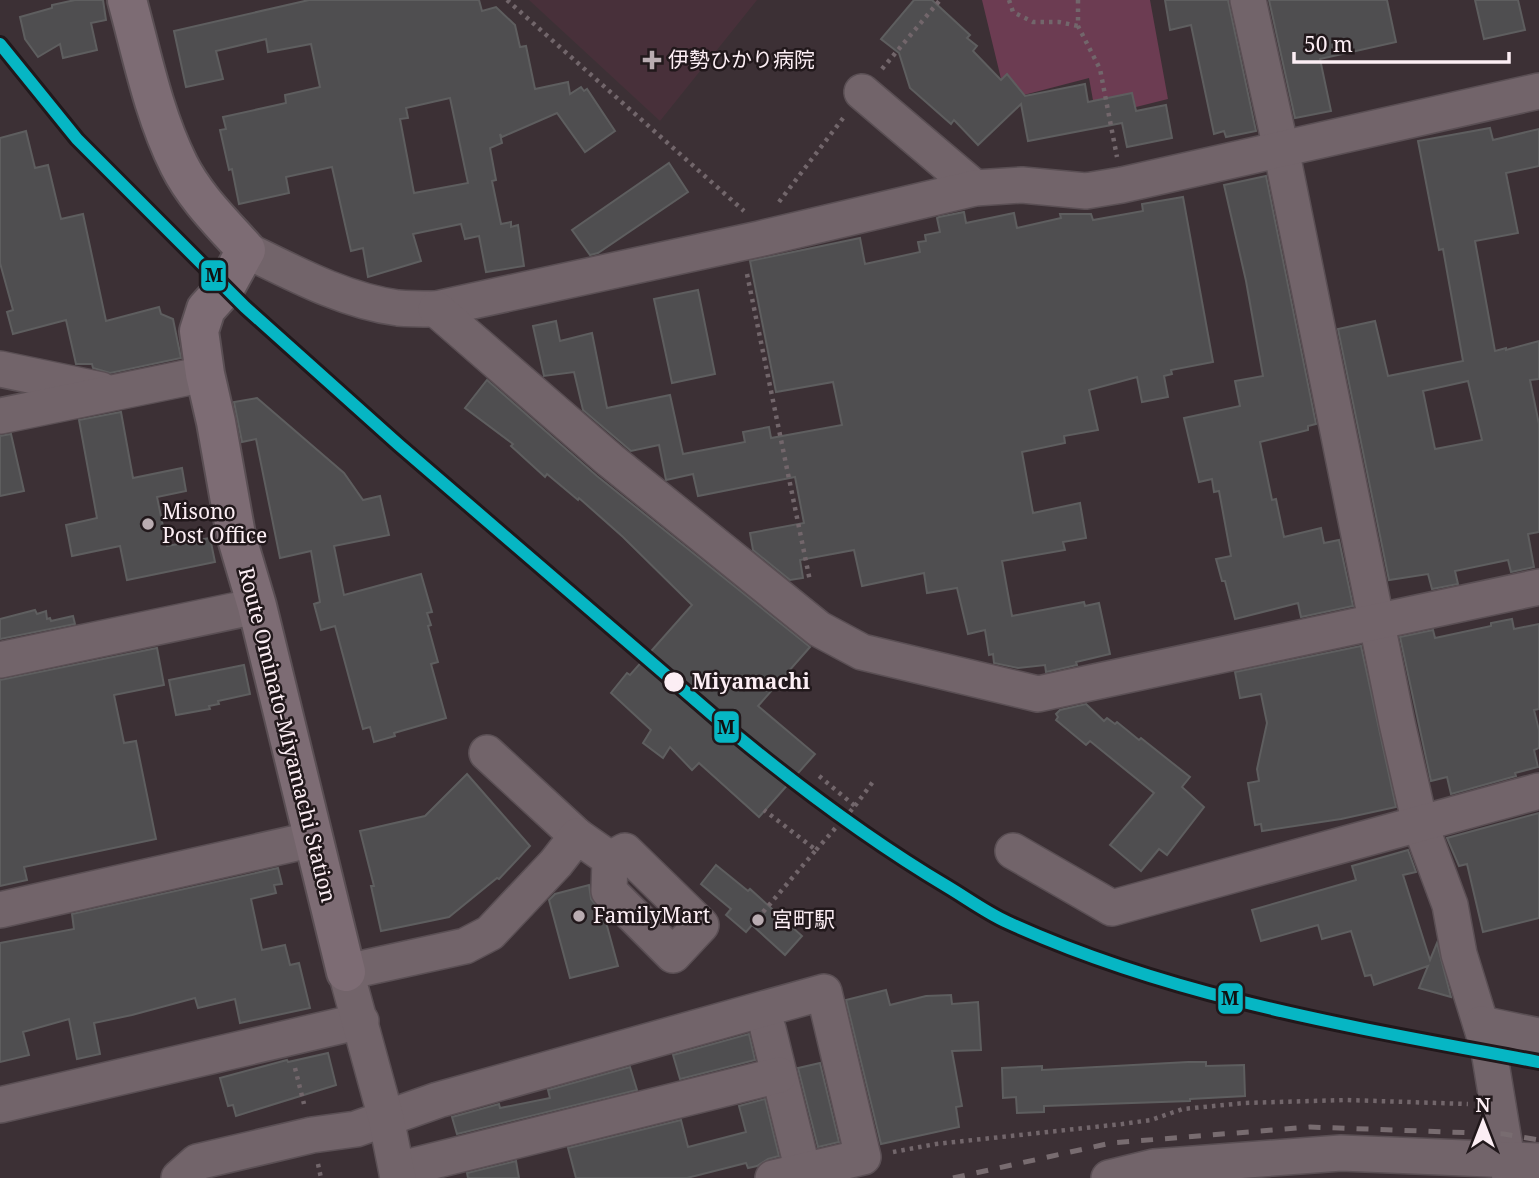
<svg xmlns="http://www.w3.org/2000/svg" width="1539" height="1178" font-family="'Noto Serif','Noto Sans JP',serif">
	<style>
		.built { fill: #48303a }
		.green { fill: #6c3c52 }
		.building { fill: #4f4e50; stroke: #5e5e5f; stroke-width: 2; fill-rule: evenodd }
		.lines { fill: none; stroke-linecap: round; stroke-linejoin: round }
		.minor-casing { stroke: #5a4f54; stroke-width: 38 }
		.major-casing { stroke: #5a4f54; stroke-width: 42 }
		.path { stroke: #72666b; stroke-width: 4.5; stroke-dasharray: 3.5 5; stroke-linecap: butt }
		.minor { stroke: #72646a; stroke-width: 35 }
		.major { stroke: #7d6c74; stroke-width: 38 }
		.rail { stroke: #786c70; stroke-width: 5; stroke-dasharray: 12 12; stroke-linecap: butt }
		.rail-1-casing { stroke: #21181b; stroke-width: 18 }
		.rail-1 { stroke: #06b6c4; stroke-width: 12 }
		.poi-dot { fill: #b9acb1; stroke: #21181b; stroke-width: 2.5 }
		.stop-dot { fill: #fceef4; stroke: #21181b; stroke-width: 2.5 }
		.labels { text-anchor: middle; stroke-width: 5; stroke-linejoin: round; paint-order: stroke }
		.poi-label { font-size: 21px; fill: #fceef4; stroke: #21181b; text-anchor: start }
		.stop-label { font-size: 21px; font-weight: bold; fill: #fceef4; stroke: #21181b; text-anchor: start }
		.street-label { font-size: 21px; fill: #fceef4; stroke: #21181b }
		.line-badge { stroke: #21181b; stroke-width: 2.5 }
		.pale-badge-label { font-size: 19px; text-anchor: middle; font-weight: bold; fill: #111 }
	</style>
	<rect width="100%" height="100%" fill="#3c3035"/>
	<polygon class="built" points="529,0 757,0 660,121"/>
	<polygon class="green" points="982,0 1150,0 1168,99 1096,117 1089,78 1016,97 1003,87"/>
	<g class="building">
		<polygon points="75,0 103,0 106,20 91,23 97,50 63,58 60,44 38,57 25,39 20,17 52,8 52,5"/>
		<path d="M309,0H479L482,11L496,7L515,25L520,47L526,46L535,89L568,82L570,94L581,87L584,91L587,89L615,131L585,152L557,113L502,137L500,134L502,143L490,148L496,180L492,181L501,224L511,222V227L518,225L524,266L486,272L479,236L465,239L461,224L413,234L421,261L368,277L363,248L351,251L332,167L286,177L289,193L239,204L232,169L229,170L220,130L226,129L223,117L286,103L285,95L320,87L311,44L268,52L266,39L216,51L223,79L186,87L174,31ZM450,98L468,183L414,193L400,119L408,118L406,108Z"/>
		<polygon points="914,0 932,0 970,35 967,38 977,46 973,51 1001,80 1007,74 1025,96 1085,84 1088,102 1132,93 1136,111 1166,105 1172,138 1127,147 1122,123 1028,141 1021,104 978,145 954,120 951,124 910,88 899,53 881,39"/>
		<polygon points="1165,0 1228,0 1256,131 1226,137 1224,131 1214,134 1191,25 1170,30"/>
		<polygon points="1269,0 1387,0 1396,42 1320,59 1331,111 1295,118"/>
		<polygon points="1475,0 1518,0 1525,30 1484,39"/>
		<path d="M1490,128L1493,140L1539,129V166L1506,173L1518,233L1475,241L1495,351L1506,348V350L1539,341V379L1530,380L1539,424V532L1528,534L1534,567L1511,572L1508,560L1455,571L1458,584L1432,589L1428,574L1389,580L1338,329L1375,321L1388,376L1463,361L1443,249L1439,250L1418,141ZM1468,381L1482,440L1435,449L1423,391Z"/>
		<polygon points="26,131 35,168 48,165 61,219 83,214 106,321 159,307 161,314 173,319 181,358 110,373 93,368 92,364 76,364 66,320 13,334 7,312 13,310 0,263 0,138"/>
		<polygon points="669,163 688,192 598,253 590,255 572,230"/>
		<polygon points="1266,176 1316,424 1308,426 1308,430 1260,442 1272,500 1276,499 1284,537 1321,528 1324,543 1339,540 1353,606 1301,617 1298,603 1235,619 1225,581 1222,581 1216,559 1231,556 1219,491 1214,492 1212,479 1199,482 1184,418 1240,406 1235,381 1263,376 1246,281 1224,185"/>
		<polygon points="1183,197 1213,362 1171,370 1172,374 1164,376 1168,397 1142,402 1137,377 1089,390 1098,430 1064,436 1065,443 1022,452 1033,513 1080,503 1086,538 1063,542 1065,550 1002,561 1012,616 1084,602 1085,606 1099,603 1110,654 1076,662 1077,665 1046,672 1045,665 1018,668 994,663 993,654 989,655 985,630 968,634 957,588 927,593 924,573 862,586 854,550 800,560 803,578 790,580 753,550 750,533 804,523 795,477 698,496 693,474 666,480 659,445 631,451 583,410 574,372 544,376 533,326 556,321 560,341 592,333 607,408 670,395 683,454 745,442 743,432 769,427 771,438 842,425 833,382 776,392 750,261 860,238 865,264 920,252 918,242 926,241 925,235 940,232 937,218 939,217 964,212 966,223 1014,213 1017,228 1061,218 1060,214 1091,214 1093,220 1143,211 1142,204"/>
		<polygon points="698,290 715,374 672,383 654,299"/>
		<polygon points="487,380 597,476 810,647 758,706 815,754 759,817 699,763 692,770 670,747 663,758 643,743 651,730 611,693 627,673 630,675 692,605 623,537 579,498 578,500 547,474 545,477 511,446 513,444 465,408"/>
		<polygon points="257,398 344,473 363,500 380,496 389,535 334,546 344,595 421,574 432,612 427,613 431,625 428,626 438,662 431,664 446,718 394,733 395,736 374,742 370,727 363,729 335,626 321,630 314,604 320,602 311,551 280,558 256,439 242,442 234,402"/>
		<polygon points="121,412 133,478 182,468 186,491 157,497 167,546 210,538 215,562 127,580 120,546 72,556 66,525 97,518 79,420"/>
		<polygon points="11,434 24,491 0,496 0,436"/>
		<polygon points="35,610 37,614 46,611 47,619 50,618 51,621 73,616 75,624 0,639 0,619"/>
		<polygon points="1512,619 1514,629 1539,624 1539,709 1534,710 1539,730 1539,748 1534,750 1538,767 1515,773 1516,776 1451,794 1447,777 1431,781 1400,637 1433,630 1435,638 1491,626 1491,623"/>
		<polygon points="1361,646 1396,807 1341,819 1262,831 1261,824 1255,825 1248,783 1259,781 1257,769 1267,723 1261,694 1240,698 1235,672"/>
		<polygon points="157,648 164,685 114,695 124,743 136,741 156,839 24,867 27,880 0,886 0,680"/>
		<polygon points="244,665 250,694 218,701 219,704 209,706 210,709 176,715 169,680"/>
		<polygon points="1086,704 1104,721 1107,718 1115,724 1117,722 1139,740 1141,738 1190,777 1182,787 1204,807 1167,855 1159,849 1141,871 1110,845 1154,793 1090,741 1086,745 1056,720 1058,717 1056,714 1060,710"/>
		<polygon points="467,774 530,846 499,879 497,878 449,917 381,931 371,886 374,886 360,831 425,816"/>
		<polygon points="1539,813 1539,918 1483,932 1467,864 1459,866 1447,838"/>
		<polygon points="1408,850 1416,872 1403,875 1430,960 1437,943 1451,997 1419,988 1428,966 1374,985 1371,975 1365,976 1351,931 1322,939 1318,925 1261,941 1252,910 1356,880 1352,866"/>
		<polygon points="716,865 748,891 750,889 802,936 785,955 752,925 746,932 726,915 731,909 701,884"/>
		<polygon points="278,868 282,884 274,885 276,893 251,899 262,950 285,945 290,965 299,963 310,1008 240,1023 235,999 198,1008 195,998 132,1015 94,1023 100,1054 77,1059 69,1019 23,1032 29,1055 0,1062 0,943 74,929 72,914"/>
		<polygon points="589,885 591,899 604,915 618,966 570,978 549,900 555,894"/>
		<polygon points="886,990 890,1005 926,996 951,995 952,1004 978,1002 981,1050 952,1051 962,1106 956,1107 959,1127 881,1144 846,1000"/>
		<polygon points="749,1034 755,1060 680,1079 673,1055"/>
		<polygon points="328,1053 336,1085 236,1116 233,1105 228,1106 220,1078 287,1060 288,1062"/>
		<polygon points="1188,1062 1206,1062 1206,1066 1244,1065 1245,1096 1190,1099 1190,1101 1044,1106 1044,1112 1017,1113 1016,1097 1003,1098 1002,1068 1042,1066 1042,1070"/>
		<polygon points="820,1063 839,1142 818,1147 798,1068"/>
		<polygon points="630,1067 637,1090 457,1134 452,1117 499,1104 500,1108 550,1098 548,1090"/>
		<polygon points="765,1099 779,1156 768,1159 757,1166 748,1168 746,1163 687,1178 576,1178 568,1148 681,1120 688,1147 746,1132 739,1106"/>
		<polygon points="516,1161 519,1178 468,1178 467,1173"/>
	</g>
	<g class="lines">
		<g class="minor-casing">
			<g id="minor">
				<polyline points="1248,0 1281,149 1397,723 1420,824 1450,905 1459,954 1489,1051 1510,1178"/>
				<polyline points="862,92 975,188"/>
				<path d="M246,250C293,273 345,301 398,308C410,309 423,309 436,309L759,239L975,188L1022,185L1086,191L1122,185L1539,91"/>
				<polyline points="436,309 610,460 819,629 862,652 1038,694 1539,587"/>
				<polyline points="0,369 101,390"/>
				<polyline points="0,416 205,374"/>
				<polyline points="0,660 257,606"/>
				<polyline points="487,753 577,836"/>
				<polyline points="1013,851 1112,908 1539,791"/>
				<polyline points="0,910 314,839"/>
				<polyline points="1481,1024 1539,1036"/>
				<polyline points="768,1029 803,1171"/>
				<polyline points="0,1105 361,1021"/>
				<polyline points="397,1170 779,1075"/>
				<polyline points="179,1178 197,1162 312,1135 356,1129 438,1100 824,992 863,1157 773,1178"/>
				<polyline points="398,1178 386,1118 346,972 465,946 490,933 556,863 577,836 610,859 625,851 701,925 673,955 609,891 610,859"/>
				<polyline points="1109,1178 1154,1167 1341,1153 1539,1161"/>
			</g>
		</g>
		<g class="major-casing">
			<path id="major" d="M127,0C142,55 153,113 179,165C195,197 222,223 246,250L225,288L206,309L199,331L205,374L216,422L236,535L257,606L346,972"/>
		</g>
		<g class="path">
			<polyline points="507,0 744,211"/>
			<polyline points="1009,0 1013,12 1033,22 1059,22 1078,26"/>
			<polyline points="1078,0 1078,26 1100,69 1117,157"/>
			<polyline points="882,69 940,0"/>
			<polyline points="779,202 844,117"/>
			<polyline points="747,274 810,581"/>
			<polyline points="855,806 875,779"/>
			<polyline points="816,850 855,806 819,776"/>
			<polyline points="752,925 816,850 764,810"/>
			<polyline points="295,1068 304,1104"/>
			<polyline points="893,1152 936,1144 1122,1124 1151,1120 1183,1109 1244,1103 1347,1100 1468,1104"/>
			<polyline points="318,1164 321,1178"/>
		</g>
		<use href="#minor" class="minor"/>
		<use href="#major" class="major"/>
		<polyline class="rail" points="953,1178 1111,1143 1310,1127 1504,1134 1539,1140"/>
		<g class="rail-1-casing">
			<path id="rail-1" d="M0,44L77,139L245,307L399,445L737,736C804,791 874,843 948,887C968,899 987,913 1007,922C1175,999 1359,1028 1539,1062"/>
		</g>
		<use href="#rail-1" class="rail-1"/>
	</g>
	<g class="poi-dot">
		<path d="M648.5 49.5h7v7h7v7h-7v7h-7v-7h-7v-7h7z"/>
		<circle cx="148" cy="524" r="7"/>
		<circle cx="579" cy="916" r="7"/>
		<circle cx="758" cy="920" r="7"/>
	</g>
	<circle class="stop-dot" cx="674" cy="682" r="11"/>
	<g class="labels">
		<g class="poi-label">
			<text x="668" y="67">伊勢ひかり病院</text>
			<text x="162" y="519">Misono<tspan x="162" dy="24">Post Office</tspan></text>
			<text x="593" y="923">FamilyMart</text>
			<text x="772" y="927">宮町駅</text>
		</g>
		<g class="stop-label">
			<text x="692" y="689">Miyamachi</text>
		</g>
		<g class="street-label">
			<text transform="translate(287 735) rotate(76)" y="7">Route Ominato-Miyamachi Station</text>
		</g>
	</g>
	<g class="line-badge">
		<rect x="200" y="259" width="27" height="33" rx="7" fill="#06b6c4"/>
		<rect x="713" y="710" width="27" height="34" rx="7" fill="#06b6c4"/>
		<rect x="1217" y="982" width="27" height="33" rx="7" fill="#06b6c4"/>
	</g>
	<g class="pale-badge-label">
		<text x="214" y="282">M</text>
		<text x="726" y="734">M</text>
		<text x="1230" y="1005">M</text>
	</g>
	<g transform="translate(1483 1122)" stroke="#21181b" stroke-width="5" paint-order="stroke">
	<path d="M0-5L12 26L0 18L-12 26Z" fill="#fceef4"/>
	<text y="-10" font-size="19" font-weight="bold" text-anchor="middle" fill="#fceef4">N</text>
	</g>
	<path d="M1294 52v10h215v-10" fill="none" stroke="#fceef4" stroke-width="3.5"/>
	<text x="1304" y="52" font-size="21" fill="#fceef4" stroke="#21181b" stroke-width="5" paint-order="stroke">50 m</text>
</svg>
